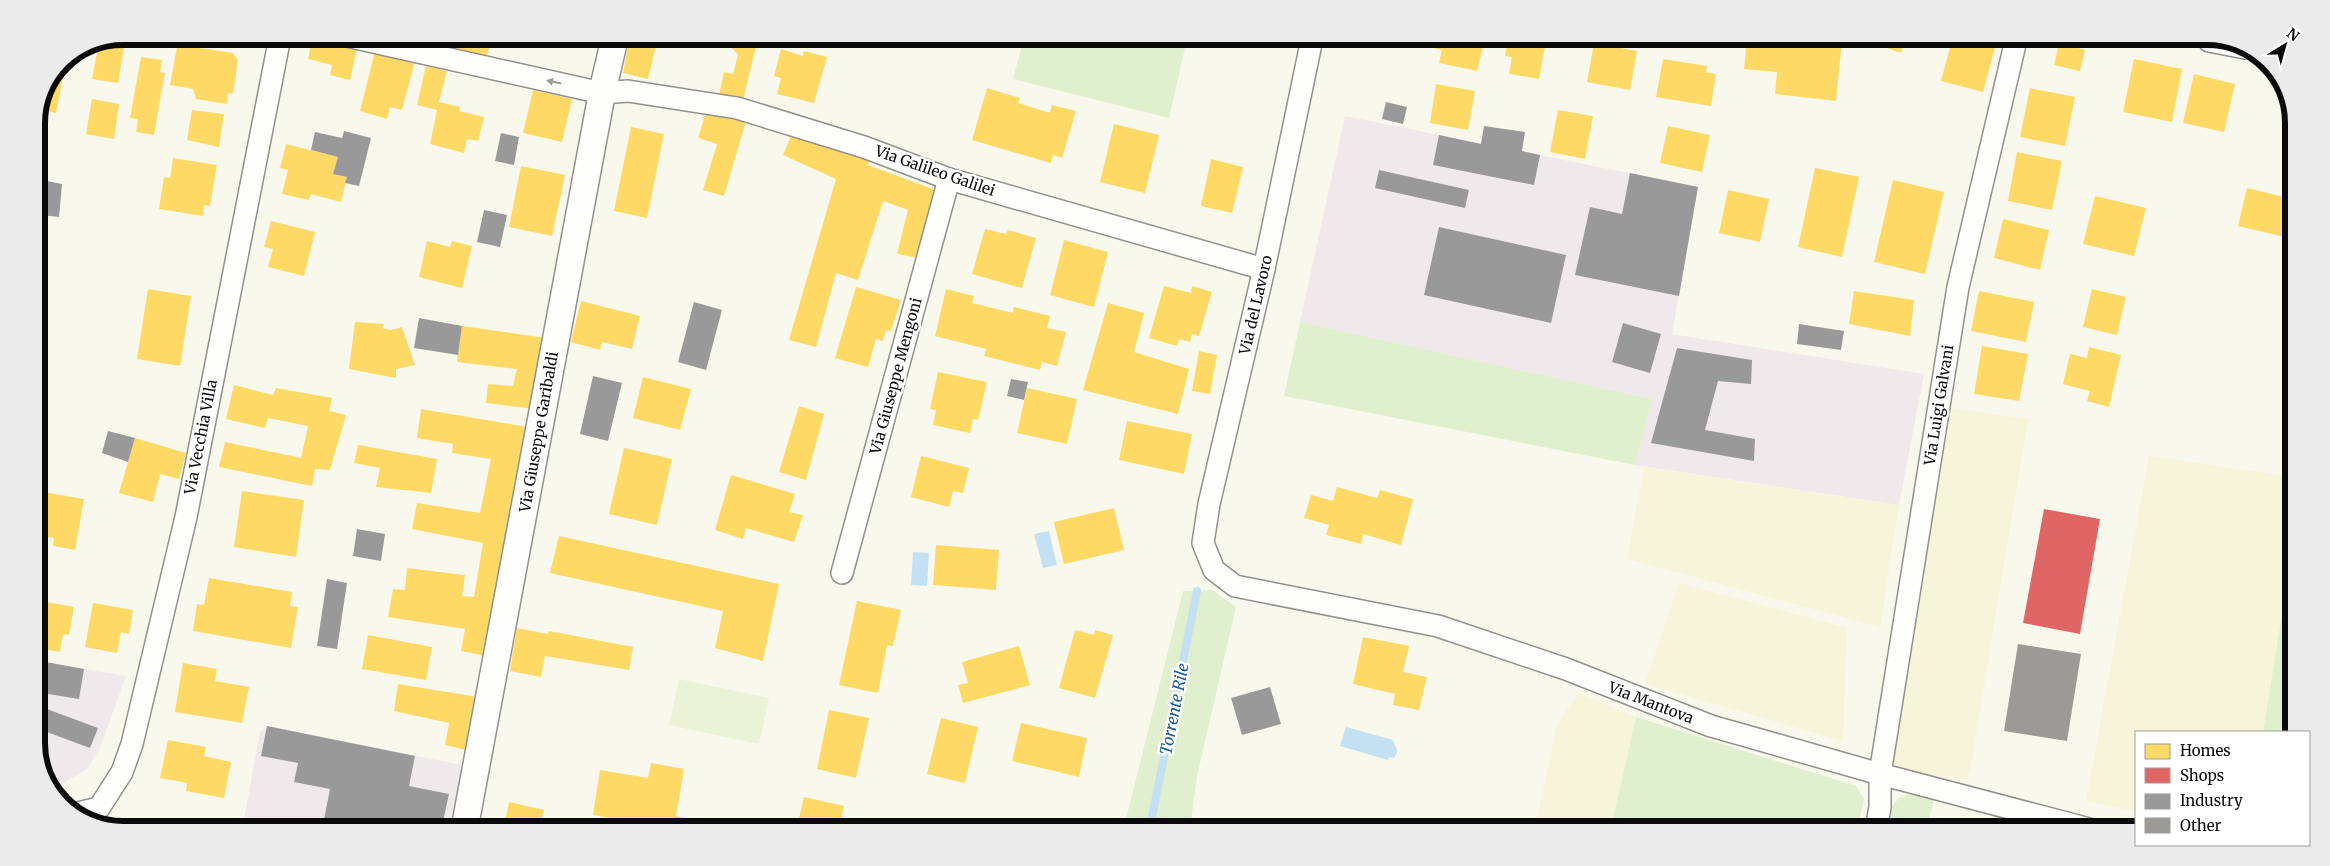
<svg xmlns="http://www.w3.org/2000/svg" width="2330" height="866" font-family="Merriweather,serif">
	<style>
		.industrial { fill: #f0e9eb }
		.farmland { fill: #f6f5d9 }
		.green { fill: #e0efcd }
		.pitch { fill: #eaf3d6 }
		.water { fill: #c3e1f3 }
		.homes { fill: #ffd966 }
		.shops { fill: #e06666 }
		.industry { fill: #999 }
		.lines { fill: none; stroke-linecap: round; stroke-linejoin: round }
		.stream { stroke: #c3e1f3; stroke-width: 8 }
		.building { fill: #9c9a94 }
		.minor-casing { stroke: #92918c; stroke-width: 24 }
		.tertiary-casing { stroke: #92918c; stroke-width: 29 }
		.minor { stroke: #fefefc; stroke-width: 21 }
		.tertiary { stroke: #fefefc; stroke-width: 26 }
		.oneway { fill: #9c9c9b }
		.labels { text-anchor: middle; stroke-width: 5; stroke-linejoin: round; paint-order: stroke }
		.street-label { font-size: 15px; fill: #0a0a0a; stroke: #fff }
		.water-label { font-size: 16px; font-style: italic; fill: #15599a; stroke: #fff }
		.rim { fill: none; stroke: #0a0a0a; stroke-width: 6 }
	</style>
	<rect width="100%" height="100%" fill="#f9f8ed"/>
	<g class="industrial">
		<polygon points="1345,116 1698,187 1672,334 1924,374 1899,505 1635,465 1652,399 1300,322"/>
		<polygon points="36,661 126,676 100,748 87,769 52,790 36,749"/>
		<polygon points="267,726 467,766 456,826 278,826 244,819 260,732"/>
	</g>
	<g class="farmland">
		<polygon points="1949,408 2028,419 1971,766 1966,780 1900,771 1889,757"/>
		<polygon points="2149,456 2291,477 2291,558 2263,732 2136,732 2136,811 2086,801"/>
		<polygon points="1644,467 1899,505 1880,627 1627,559"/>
		<polygon points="1679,583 1847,628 1843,741 1645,684"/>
		<polygon points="1578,693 1636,717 1611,828 1535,828 1557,725"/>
	</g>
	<g class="green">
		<polygon points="1024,38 1187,39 1169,118 1013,79"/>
		<polygon points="1300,322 1652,399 1635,465 1284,396"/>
		<polygon points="2291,558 2290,732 2263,732"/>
		<polygon points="1212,590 1236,607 1197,776 1190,828 1124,827 1183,591"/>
		<polygon points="1636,717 1856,786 1864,799 1857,829 1611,828"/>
		<path d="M1913,794L1934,801L1928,821L1961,829H1910L1911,824L1889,820C1891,805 1897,795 1913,794Z"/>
	</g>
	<polygon class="pitch" points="679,679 769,698 759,744 669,725"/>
	<g class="water">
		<polygon points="1049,531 1057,565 1043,568 1034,534"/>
		<polygon points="913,552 929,553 927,586 911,585"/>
		<path d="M1346,727L1393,740C1394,747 1401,749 1394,758L1389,757L1388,760L1340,746Z"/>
	</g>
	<g class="homes">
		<polygon points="126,36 118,83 92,79 97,53 88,51 89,43"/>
		<polygon points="179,36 202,36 200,48 233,53 238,60 233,94 228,93 227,104 196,99 193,89 170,85"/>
		<polygon points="439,37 492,37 487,56 443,45 439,40"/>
		<polygon points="549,37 578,37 576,45"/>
		<polygon points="630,37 658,37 648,79 623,73"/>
		<polygon points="734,38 758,38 743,100 719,95 724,72 733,74 738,55 732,48"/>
		<polygon points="985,38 997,38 996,41"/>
		<polygon points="312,39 357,49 350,80 330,75 332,65 308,59"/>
		<polygon points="1435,39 1485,39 1477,71 1439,63 1442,50 1433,48"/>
		<polygon points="1508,39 1546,41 1539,79 1509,74 1512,57 1505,56"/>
		<polygon points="1747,40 1842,40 1836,101 1775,94 1777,72 1744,69"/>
		<polygon points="1874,40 1905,40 1901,53 1873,43"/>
		<polygon points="1908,40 1930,40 1928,47"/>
		<polygon points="1952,40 1997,40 1983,92 1941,81"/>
		<polygon points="1594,43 1637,51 1630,90 1587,82"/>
		<polygon points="2059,43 2085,50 2080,71 2054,65"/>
		<polygon points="781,49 803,56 804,51 827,57 814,103 777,94 781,78 774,76"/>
		<polygon points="375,51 415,61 402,110 390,107 387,119 360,111"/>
		<polygon points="141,57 162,60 160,72 165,73 154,135 136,132 138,119 130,118"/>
		<polygon points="67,58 56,113 40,109 62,61"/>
		<polygon points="1663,59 1707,66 1706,72 1716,74 1711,106 1656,97"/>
		<polygon points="2134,59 2182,69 2172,122 2123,112"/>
		<polygon points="426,66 447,71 439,102 460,107 459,111 484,117 478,141 467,139 464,153 430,144 437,110 417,105"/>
		<polygon points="2194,74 2235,84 2224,132 2183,123"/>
		<polygon points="1436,84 1475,91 1468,130 1430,123"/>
		<polygon points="987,88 1020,98 1018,103 1050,113 1052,105 1076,111 1062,158 1053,155 1051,163 972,140"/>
		<polygon points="2030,88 2075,97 2065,146 2020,137"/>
		<polygon points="533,90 572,99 562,142 523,133"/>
		<polygon points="92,99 119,104 114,139 86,134"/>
		<polygon points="707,109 746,121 724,196 703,190 717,144 698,138"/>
		<polygon points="192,110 224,114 219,147 187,140"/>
		<polygon points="1558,110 1593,116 1585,159 1550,152"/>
		<polygon points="1114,124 1159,135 1145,193 1100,182"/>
		<polygon points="1668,126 1710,135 1702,172 1660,163"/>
		<polygon points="631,127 664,134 647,218 614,211"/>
		<polygon points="793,131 870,160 868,165 938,191 918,258 897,254 908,210 883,201 858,280 836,273 816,347 789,340 836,179 783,155"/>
		<polygon points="286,144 338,157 333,174 347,177 341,202 311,194 309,200 282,194 288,170 280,168"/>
		<polygon points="2017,152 2062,161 2052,210 2008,201"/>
		<polygon points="173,158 217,165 210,206 204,205 203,216 159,209 164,177 170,178"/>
		<polygon points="1211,159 1243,167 1232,213 1201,206"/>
		<polygon points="521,166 565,175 552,236 509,227"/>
		<polygon points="1815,168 1859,177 1842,257 1798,247"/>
		<polygon points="1893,180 1944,192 1925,274 1874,262"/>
		<polygon points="2247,188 2293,199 2293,239 2238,226"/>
		<polygon points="1728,190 1769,199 1760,242 1719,233"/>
		<polygon points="2095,196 2146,208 2134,256 2083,244"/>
		<polygon points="36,204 43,206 37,229 36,229"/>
		<polygon points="2003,219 2049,230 2040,270 1994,258"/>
		<polygon points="271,221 315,232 304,276 268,267 273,249 264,247"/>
		<polygon points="985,229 1006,234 1008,230 1036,238 1022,288 972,274"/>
		<polygon points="1064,240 1108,252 1094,307 1050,295"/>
		<polygon points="427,241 450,247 452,241 472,246 462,288 419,277"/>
		<polygon points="1164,286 1191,293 1192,286 1212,292 1199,336 1192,334 1190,342 1179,339 1177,346 1149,338"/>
		<polygon points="856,287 901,300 891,331 886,330 883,341 876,339 868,367 835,358"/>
		<polygon points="148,289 191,296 180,366 137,359"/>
		<polygon points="946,289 974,296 972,303 1013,313 1014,307 1050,316 1047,328 1066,332 1057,366 1042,362 1040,370 984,356 986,349 935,336"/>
		<polygon points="2092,289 2126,297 2117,335 2083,327"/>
		<polygon points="1854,291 1914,300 1910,336 1849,324"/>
		<polygon points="1979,291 2034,302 2026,342 1971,331"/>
		<polygon points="36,301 47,302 37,359 36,359"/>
		<polygon points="581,301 640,316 632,349 602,342 600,350 571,342"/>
		<polygon points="1108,303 1144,313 1134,352 1189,369 1178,414 1083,390"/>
		<polygon points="355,322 384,324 382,328 391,330 402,327 415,365 396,369 396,378 349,369"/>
		<polygon points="462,326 546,338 533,409 486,403 488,384 513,386 517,369 457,362"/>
		<polygon points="1982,346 2028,354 2019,401 1974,394"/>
		<polygon points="2089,347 2121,355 2109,407 2087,401 2090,391 2063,384 2070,354 2087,358"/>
		<polygon points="1199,351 1217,355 1210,394 1192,391"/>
		<polygon points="938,372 987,382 978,420 973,419 970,433 933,425 936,410 930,409"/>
		<polygon points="643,377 691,389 680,430 633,418"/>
		<polygon points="234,385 273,395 276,388 332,398 329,411 346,415 330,470 315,469 312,486 219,467 225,442 301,458 308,426 268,418 265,428 226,419"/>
		<polygon points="1027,388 1077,399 1067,444 1017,433"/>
		<polygon points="799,406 824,414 806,480 779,472"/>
		<polygon points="421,409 533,428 486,656 461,651 465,629 388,617 393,589 405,590 407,568 465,575 462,596 474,597 483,543 412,529 417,503 480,513 491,459 452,453 453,444 417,438"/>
		<polygon points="1127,421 1192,434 1184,474 1119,460"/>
		<polygon points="135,438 186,453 179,479 160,474 153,502 119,493"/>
		<polygon points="358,445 437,459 431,493 376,487 380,468 354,463"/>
		<polygon points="624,448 672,459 657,525 609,514"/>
		<polygon points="921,456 969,468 963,493 953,491 949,507 911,497"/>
		<polygon points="731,475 795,494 789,512 803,515 794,542 746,528 743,539 715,530"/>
		<polygon points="1337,487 1377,498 1380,490 1413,499 1401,545 1363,534 1361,544 1326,535 1329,525 1304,518 1311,495 1333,501"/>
		<polygon points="242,491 304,500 296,557 234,547"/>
		<polygon points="44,492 84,499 75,550 53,546 54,538 37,535"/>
		<polygon points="1114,508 1124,550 1064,564 1054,522"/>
		<polygon points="559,536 779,584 763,661 715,648 723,611 550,573"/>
		<polygon points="936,545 999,550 996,590 933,585"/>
		<polygon points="209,578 292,592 290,606 298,607 291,648 193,631 197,604 204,605"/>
		<polygon points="36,600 74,607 69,635 63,634 60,652 36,648"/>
		<polygon points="857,601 901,610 893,646 887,645 878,693 839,685"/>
		<polygon points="93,603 133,610 129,634 121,632 117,653 85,647"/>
		<polygon points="517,628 548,634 549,631 633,647 629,670 545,656 541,677 510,671"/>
		<polygon points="1075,630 1094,635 1095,630 1113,635 1095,698 1059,688"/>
		<polygon points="368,635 432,647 426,680 362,669"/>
		<polygon points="1363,637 1409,646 1403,672 1427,677 1419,710 1393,705 1395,694 1353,684"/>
		<polygon points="1019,646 1030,685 963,703 958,685 968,683 962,662"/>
		<polygon points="183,663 217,669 215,681 249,687 242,723 175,712"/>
		<polygon points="398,684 478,697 470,751 445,745 449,723 394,711"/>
		<polygon points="829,710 869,718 856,778 817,769"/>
		<polygon points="941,718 978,727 965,783 927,774"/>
		<polygon points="1021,723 1087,738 1079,777 1012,761"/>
		<polygon points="168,740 206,747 204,756 231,762 224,798 186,791 187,783 160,778"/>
		<polygon points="651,763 684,769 676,816 690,819 688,827 608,826 610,818 593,815 600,770 648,778"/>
		<polygon points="804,797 844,806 839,827 797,827"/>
		<polygon points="509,802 544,810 540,826 504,826"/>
		<polygon points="152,820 156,825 144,825"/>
	</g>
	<polygon class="shops" points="2044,509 2100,519 2080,634 2023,623"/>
	<g class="industry">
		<polygon points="1386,102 1407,107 1403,124 1382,119"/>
		<polygon points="1484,126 1525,132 1522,151 1540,155 1534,185 1433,165 1439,135 1481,144"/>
		<polygon points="344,131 371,138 359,186 345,183 347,177 333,174 338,157 311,150 315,132 342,138"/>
		<polygon points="501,133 519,137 514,165 495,161"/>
		<polygon points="1379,170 1469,190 1465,208 1375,188"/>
		<polygon points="1630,173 1698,187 1679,296 1575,275 1590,207 1622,214"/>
		<polygon points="42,180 62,184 59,217 41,215 43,206 37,205"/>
		<polygon points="484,210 507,215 500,247 477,242"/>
		<polygon points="1439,227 1566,255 1551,323 1424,295"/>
		<polygon points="694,302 722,310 706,370 678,362"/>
		<polygon points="419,318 462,326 458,355 414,348"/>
		<polygon points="1623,323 1661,334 1650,373 1612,362"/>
		<polygon points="1799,324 1844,331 1841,350 1797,344"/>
		<polygon points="1677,348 1752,360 1751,384 1718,381 1705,430 1755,439 1754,461 1651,443"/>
		<polygon points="593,376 622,383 608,441 580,434"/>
		<polygon points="1011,379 1028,382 1024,400 1007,396"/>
		<polygon points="108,431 135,438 128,462 102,453"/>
		<polygon points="357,529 385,534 381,561 353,556"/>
		<polygon points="327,579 347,583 337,649 317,646"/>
		<polygon points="36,648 41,649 40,661 84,669 79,699 36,692"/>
		<polygon points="1270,687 1281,724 1242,735 1231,698"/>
		<polygon points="36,705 98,728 90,748 36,728"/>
		<polygon points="267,726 415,756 409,786 449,794 442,826 332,826 323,824 330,789 294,782 298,763 261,756"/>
	</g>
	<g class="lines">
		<polyline class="stream" points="1150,827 1197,591"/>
	</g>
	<polygon class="building" points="2018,644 2081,654 2067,741 2004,731"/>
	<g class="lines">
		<g class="minor-casing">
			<g id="minor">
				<polyline points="351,37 602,93 628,91 737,108 864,147 949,179 1264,269"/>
				<polyline points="1312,39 1264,269 1209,504 1203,543 1214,570 1235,586 1438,626 1566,669 1711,726 1880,774 2093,830"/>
				<polyline points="2209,41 2245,48"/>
				<polyline points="842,573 949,179"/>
				<polyline points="78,813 99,808 122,772 132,744 186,517 280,37"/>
				<polyline points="1876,829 1880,807 1880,774 1958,287 2016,40"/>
			</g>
		</g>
		<g class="tertiary-casing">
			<polyline id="tertiary" points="465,826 602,93 615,37"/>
		</g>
		<use href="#minor" class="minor"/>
		<use href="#tertiary" class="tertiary"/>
	</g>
	<defs><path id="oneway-solid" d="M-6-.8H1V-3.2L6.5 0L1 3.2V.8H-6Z" transform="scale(1.25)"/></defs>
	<use class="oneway" href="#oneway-solid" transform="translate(554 82) rotate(-168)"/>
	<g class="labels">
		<g class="street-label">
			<text transform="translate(935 171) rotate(19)" y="5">Via Galileo Galilei</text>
			<text transform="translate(1256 305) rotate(-77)" y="5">Via del Lavoro</text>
			<text transform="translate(896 376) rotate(-75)" y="5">Via Giuseppe Mengoni</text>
			<text transform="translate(1939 405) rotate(-81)" y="5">Via Luigi Galvani</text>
			<text transform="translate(539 432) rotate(-80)" y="5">Via Giuseppe Garibaldi</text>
			<text transform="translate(201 437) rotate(-79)" y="5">Via Vecchia Villa</text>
			<text transform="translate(1651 703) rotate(21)" y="5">Via Mantova</text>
		</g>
		<g class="water-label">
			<text transform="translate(1174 709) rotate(-79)" y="6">Torrente Rile</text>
		</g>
	</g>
	<path d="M0 0H2330V866H0ZM123 45H2207A78 78 0 0 1 2285 123V743A78 78 0 0 1 2207 821H123A78 78 0 0 1 45 743V123A78 78 0 0 1 123 45Z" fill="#ebebeb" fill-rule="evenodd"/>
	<path class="rim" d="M123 45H2207A78 78 0 0 1 2285 123V743A78 78 0 0 1 2207 821H123A78 78 0 0 1 45 743V123A78 78 0 0 1 123 45Z"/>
	<rect x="2135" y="731" width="175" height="115" fill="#ffffff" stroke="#9d9d9d"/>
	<rect x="2145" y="744" width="25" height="15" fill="#ffd966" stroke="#9d9d9d"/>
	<text x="2180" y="756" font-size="15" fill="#0a0a0a">Homes</text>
	<rect x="2145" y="768" width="25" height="15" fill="#e06666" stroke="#9d9d9d"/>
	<text x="2180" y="781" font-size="15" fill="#0a0a0a">Shops</text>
	<rect x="2145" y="794" width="25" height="15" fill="#999999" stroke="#9d9d9d"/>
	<text x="2180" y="806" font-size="15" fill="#0a0a0a">Industry</text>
	<rect x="2145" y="818" width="25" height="15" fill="#9c9a94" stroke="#9d9d9d"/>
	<text x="2180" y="831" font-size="15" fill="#0a0a0a">Other</text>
	<g transform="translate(2285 45) rotate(37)" stroke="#ffffff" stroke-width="4" paint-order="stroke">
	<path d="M0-4L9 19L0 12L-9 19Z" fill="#0a0a0a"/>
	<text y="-8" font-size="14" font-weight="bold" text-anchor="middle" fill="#0a0a0a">N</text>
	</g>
</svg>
